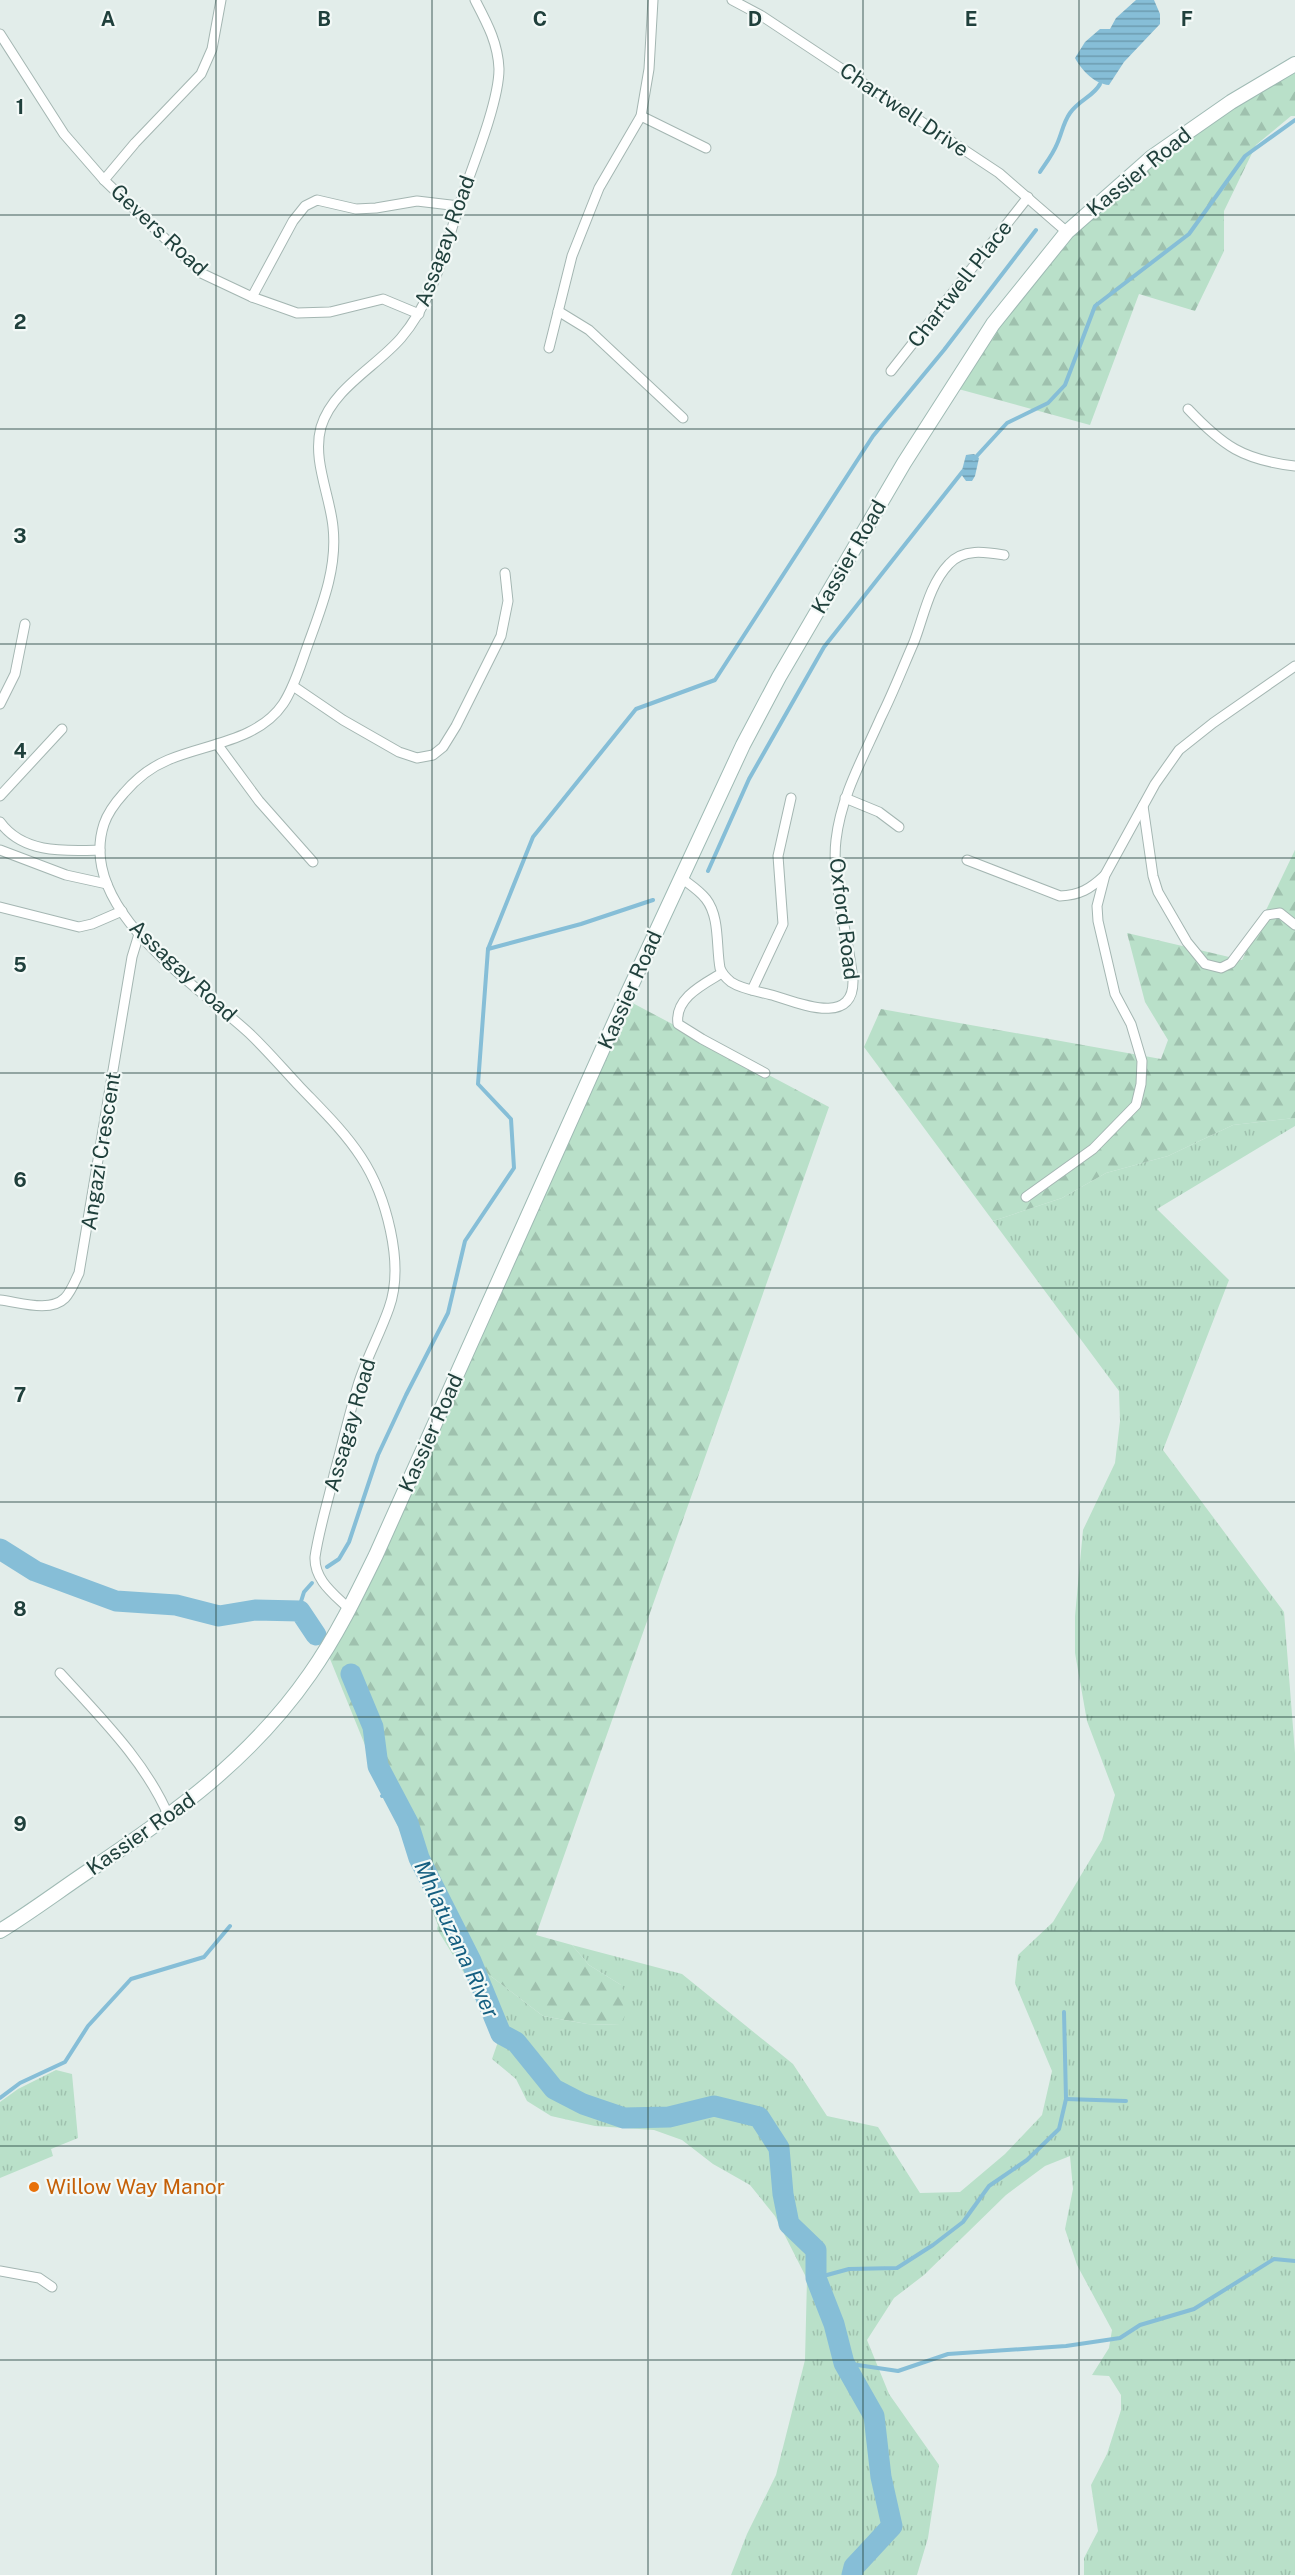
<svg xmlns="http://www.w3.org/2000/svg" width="1295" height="2575" font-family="'Public Sans',sans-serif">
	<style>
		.grass { fill: url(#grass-tufts) }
		.forest { fill: url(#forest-firs) }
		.water { fill: url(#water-rules) }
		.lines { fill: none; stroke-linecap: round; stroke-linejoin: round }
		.stream { stroke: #86bed7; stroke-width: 4 }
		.river { stroke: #86bed7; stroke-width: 21 }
		.street-casing { stroke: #a4b6b2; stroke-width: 11 }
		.secondary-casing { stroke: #9fbab4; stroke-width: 16 }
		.street { stroke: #fff; stroke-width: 9 }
		.secondary { stroke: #fff; stroke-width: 14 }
		.grid { fill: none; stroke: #20403c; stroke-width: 1.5; stroke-opacity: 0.55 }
		.food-dot { fill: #e8710a; stroke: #f3f9f7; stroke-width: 2 }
		.labels { text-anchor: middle; stroke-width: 4.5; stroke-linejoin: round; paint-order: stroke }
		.street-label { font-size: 21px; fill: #20403c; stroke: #f3f9f7 }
		.food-label { font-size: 21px; fill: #c56008; stroke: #f3f9f7; text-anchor: start }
		.water-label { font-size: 22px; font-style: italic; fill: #155f81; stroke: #f3f9f7 }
		.grid-label { font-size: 20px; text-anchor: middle; font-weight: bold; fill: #20403c; stroke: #f3f9f7; stroke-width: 4.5; stroke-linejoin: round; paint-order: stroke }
	</style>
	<defs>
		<pattern id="grass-tufts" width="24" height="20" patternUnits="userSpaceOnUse" patternTransform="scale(1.5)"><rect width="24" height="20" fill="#b9e0c9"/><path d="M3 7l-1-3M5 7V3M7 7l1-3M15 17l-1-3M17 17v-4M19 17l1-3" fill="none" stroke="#9fc1ae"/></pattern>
		<pattern id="forest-firs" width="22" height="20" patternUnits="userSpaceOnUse" patternTransform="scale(1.5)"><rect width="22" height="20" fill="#b9e0c9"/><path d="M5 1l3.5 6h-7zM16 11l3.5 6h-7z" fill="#9fc1ae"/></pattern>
		<pattern id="water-rules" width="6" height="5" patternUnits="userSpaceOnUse" patternTransform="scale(1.5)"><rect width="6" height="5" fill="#86bed7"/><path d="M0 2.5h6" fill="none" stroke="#6d9cb0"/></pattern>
	</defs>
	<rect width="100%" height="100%" fill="#e2edea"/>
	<g class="grass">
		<polygon points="1295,1118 1295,1126 1157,1209 1229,1280 1163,1450 1284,1612 1295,1753 1295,2575 1084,2575 1084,2558 1098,2531 1091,2485 1107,2454 1121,2410 1121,2395 1109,2376 1092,2375 1109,2348 1112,2330 1077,2265 1065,2229 1073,2189 1070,2156 1045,2166 1006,2195 924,2275 894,2298 867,2340 889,2394 939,2465 928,2538 917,2575 731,2575 747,2534 776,2475 805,2360 807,2279 775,2216 750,2185 713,2164 682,2140 654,2130 595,2126 551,2116 527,2101 516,2079 492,2059 501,2033 437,1929 438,1925 488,1974 543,2016 587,2024 620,2025 621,1985 589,1965 572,1945 682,1974 793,2064 827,2116 878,2127 920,2193 960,2192 1005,2154 1042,2115 1052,2071 1015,1983 1018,1955 1053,1922 1102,1840 1115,1795 1087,1721 1075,1653 1075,1616 1083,1530 1115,1463 1120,1421 1119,1391 993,1221 1062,1198 1106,1173 1168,1156 1233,1125"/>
		<polygon points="56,2070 72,2074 78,2138 51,2149 53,2156 0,2178 0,2102 18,2089"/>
	</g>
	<g class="forest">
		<polygon points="1295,64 1295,116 1291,116 1256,145 1224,211 1224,251 1195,311 1139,294 1090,425 951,387 977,346 1099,202"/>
		<polygon points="1295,850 1295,1118 1233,1125 1168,1156 1106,1173 1062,1198 993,1221 864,1047 881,1009 1161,1059 1168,1040 1145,1002 1127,933 1242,960"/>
		<polygon points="625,999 829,1107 536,1935 572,1945 589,1965 621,1985 630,2006 620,2025 587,2024 543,2016 488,1974 438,1925 326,1649"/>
	</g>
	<g class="water">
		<path d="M1136,0H1154L1160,14V24L1124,62L1109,85C1095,84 1082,71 1075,58L1085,42L1100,29H1110L1116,18Z"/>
		<polygon points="966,455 974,454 979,458 975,476 972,481 966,481 961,474"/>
	</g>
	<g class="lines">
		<g class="stream">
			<path d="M1040,172C1046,163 1053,154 1057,144C1062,133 1063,123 1070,113C1079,100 1094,96 1100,84"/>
			<polyline points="974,459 1007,423 1048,403 1065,385 1095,306 1189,234 1245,156 1295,120"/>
			<polyline points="708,871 749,779 824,647 963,471"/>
			<polyline points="488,949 581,924 653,900"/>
			<polyline points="327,1567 339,1559 349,1542 378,1455 406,1395 448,1313 465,1241 514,1168 511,1119 478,1084 488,949 533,837 636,709 715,680 873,436 944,350 1036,230"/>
			<polyline points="298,1611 304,1592 312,1583"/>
			<polyline points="382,1796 392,1790"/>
			<polyline points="0,2098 20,2083 65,2062 88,2026 131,1979 204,1957 230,1926"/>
			<polyline points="1066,2099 1126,2101"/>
			<polyline points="816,2278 849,2269 897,2268 933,2245 963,2222 989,2186 1027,2160 1059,2129 1066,2099 1064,2012"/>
			<polyline points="844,2363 898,2371 948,2354 1066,2346 1120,2338 1140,2325 1194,2309 1274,2259 1295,2261"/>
		</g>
		<g class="river">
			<polyline points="0,1549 35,1571 116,1601 176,1605 219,1616 255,1610 300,1611 316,1635"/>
			<polyline points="351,1674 373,1727 378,1766 408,1823 419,1858 471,1961 501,2034 516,2042 554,2089 583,2104 624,2118 669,2117 714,2106 759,2117 779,2148 783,2194 789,2224 816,2250 816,2278 834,2324 844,2363 874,2416 881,2477 892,2526 854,2567 852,2575"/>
		</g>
		<g class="street-casing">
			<g id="street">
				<polyline points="732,0 762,16 999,173 1067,232"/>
				<polyline points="0,34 64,134 104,180 201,273 252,297 297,313 330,312 383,299 419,314"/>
				<polyline points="641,116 706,148"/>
				<polyline points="104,180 135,143 201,74 212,49 221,0"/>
				<polyline points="252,297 293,221 305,206 317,200 356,209 376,208 417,201 459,206"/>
				<polyline points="558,311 589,330 683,418"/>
				<polyline points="549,348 572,256 599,188 641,116 649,69 653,0"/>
				<polyline points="891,371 1028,197"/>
				<path d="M1188,409C1223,446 1243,460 1295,466"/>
				<polyline points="293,686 343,720 399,752 417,758 433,755 443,747 456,726 501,636 508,601 505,573"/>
				<polyline points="0,704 15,674 25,624"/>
				<polyline points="217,744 259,801 313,862"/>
				<polyline points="0,796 62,729"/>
				<polyline points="845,798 879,812 899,827"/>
				<polyline points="1143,806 1153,876 1158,892 1187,942 1205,964 1221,968 1231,963 1267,915 1280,913 1295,925"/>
				<path d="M0,822C23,854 65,851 100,850"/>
				<polyline points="0,850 66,875 107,884"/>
				<path d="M967,860L1060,896C1080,895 1090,889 1104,876"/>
				<path d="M680,877C689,884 699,890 706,899C720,917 716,946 720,968C722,974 726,978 731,982C743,990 762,992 775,996C801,1004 854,1026 853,980C849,939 831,880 836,840C841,796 863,758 881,717C893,693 903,667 914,642C924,616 929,585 949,564C963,548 986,552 1004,555"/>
				<polyline points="0,907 79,927 92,924 122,911"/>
				<path d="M722,973C704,984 674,998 678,1024L702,1039L765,1073"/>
				<polyline points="752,990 783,924 778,856 791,798"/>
				<polyline points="1026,1197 1093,1149 1136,1105 1141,1084 1142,1061 1131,1024 1115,994 1098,921 1097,906 1105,875 1155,784 1179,750 1213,723 1295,666"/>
				<path d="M0,1300C19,1302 50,1313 65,1298C71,1292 75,1281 79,1273L132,957L139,934"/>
				<path d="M349,1609C334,1594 314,1580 315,1557C319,1529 328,1502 334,1475C342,1445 349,1415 358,1385C366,1359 380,1334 389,1308C405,1264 386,1195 361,1157C344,1131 322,1110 300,1087C283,1069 267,1050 249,1033C197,985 76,909 104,824C108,812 115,803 124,793C136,779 151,767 168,760C205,744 258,741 283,704C293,689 299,670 305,653C319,613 338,571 333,527C330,495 312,460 321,427C333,388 376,367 401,338C436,297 446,243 463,194C474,163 499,101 499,69C498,43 487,23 475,0"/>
				<path d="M60,1673C100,1717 146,1762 169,1817"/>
				<polyline points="0,2271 39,2278 52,2287"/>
			</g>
		</g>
		<g class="secondary-casing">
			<path id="secondary" d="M0,1931C31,1912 60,1890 90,1870C174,1814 251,1759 310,1674C336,1637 356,1596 376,1555L625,999L743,745L779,677L904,463L993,324L1067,232L1152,157L1231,102L1295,64"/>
		</g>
		<use href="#street" class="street"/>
		<use href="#secondary" class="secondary"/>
	</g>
	<path class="grid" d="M216,0V2575M432,0V2575M648,0V2575M863,0V2575M1079,0V2575M0,215H1295M0,429H1295M0,644H1295M0,858H1295M0,1073H1295M0,1288H1295M0,1502H1295M0,1717H1295M0,1931H1295M0,2146H1295M0,2360H1295"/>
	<circle class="food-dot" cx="34" cy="2187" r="6"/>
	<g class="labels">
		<g class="street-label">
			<text transform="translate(904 110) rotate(34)" y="7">Chartwell Drive</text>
			<text transform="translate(1139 172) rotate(-39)" y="7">Kassier Road</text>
			<text transform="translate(159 230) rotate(43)" y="7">Gevers Road</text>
			<text transform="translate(445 241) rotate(-70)" y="7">Assagay Road</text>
			<text transform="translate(960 284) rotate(-52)" y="7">Chartwell Place</text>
			<text transform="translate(849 557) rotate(-60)" y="7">Kassier Road</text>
			<text transform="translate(844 919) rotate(83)" y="7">Oxford Road</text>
			<text transform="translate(183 971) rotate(43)" y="7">Assagay Road</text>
			<text transform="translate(630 990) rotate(-66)" y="7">Kassier Road</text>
			<text transform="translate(101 1151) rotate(-81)" y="7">Angazi Crescent</text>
			<text transform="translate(350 1425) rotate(-74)" y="7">Assagay Road</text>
			<text transform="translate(431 1433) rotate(-66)" y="7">Kassier Road</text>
			<text transform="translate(141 1834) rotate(-35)" y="7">Kassier Road</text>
		</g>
		<g class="food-label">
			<text x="46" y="2194">Willow Way Manor</text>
		</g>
		<g class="water-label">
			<text transform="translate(457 1939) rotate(65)" y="8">Mhlatuzana River</text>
		</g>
	</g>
	<g class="grid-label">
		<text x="108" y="26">A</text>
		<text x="324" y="26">B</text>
		<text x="540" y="26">C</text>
		<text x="755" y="26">D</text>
		<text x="971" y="26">E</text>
		<text x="1187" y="26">F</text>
		<text x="20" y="114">1</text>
		<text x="20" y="329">2</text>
		<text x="20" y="543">3</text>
		<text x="20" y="758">4</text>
		<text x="20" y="972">5</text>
		<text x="20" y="1187">6</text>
		<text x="20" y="1402">7</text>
		<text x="20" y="1616">8</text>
		<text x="20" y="1831">9</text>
	</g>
</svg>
